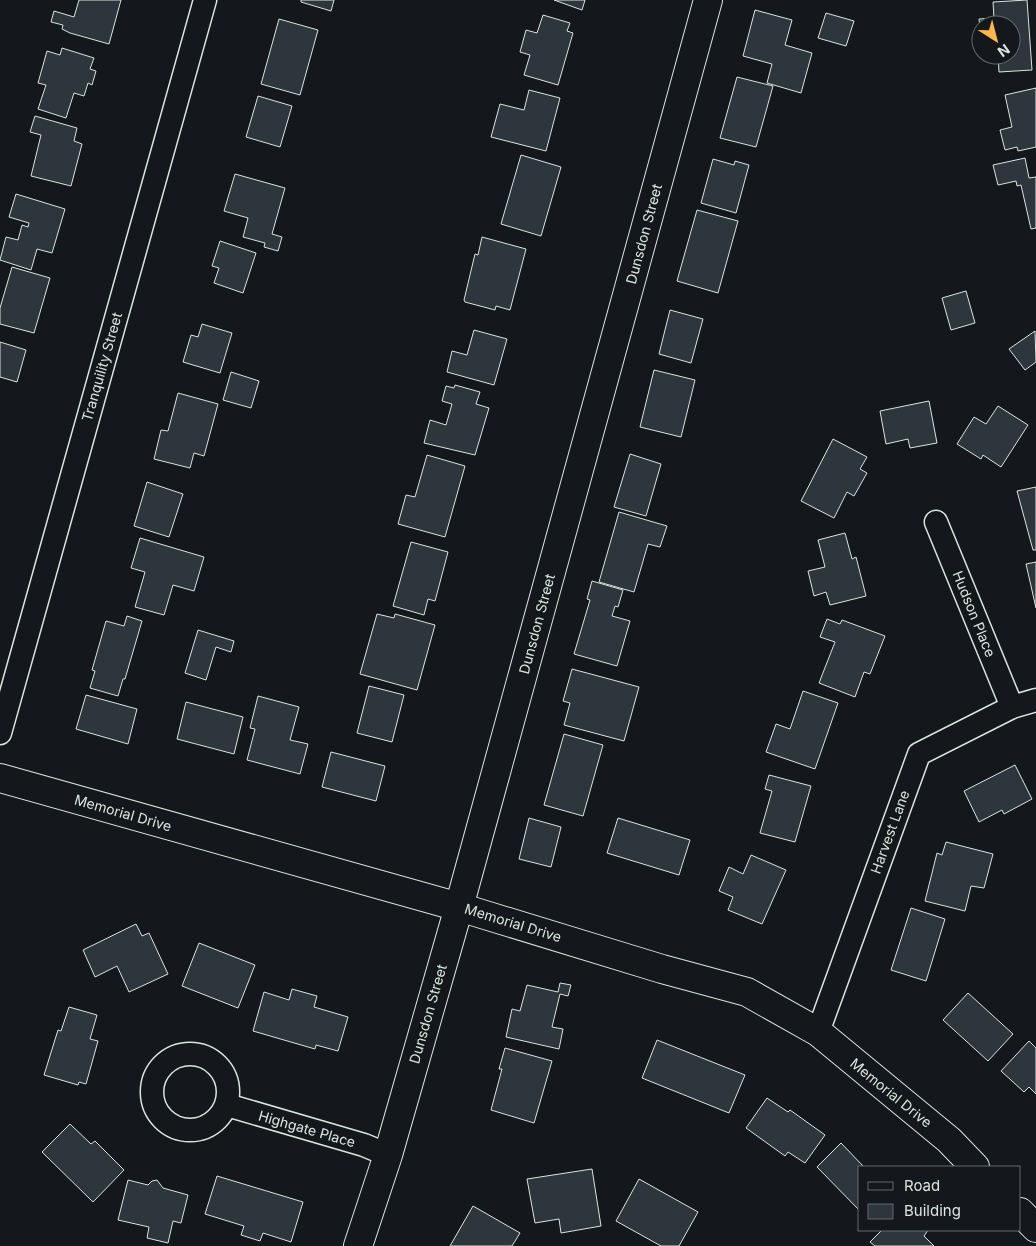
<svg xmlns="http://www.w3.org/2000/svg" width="1036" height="1246" font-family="Inter,sans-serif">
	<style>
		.building { fill: #2c363c; stroke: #d8e6dc }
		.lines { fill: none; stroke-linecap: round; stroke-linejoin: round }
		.minor-casing { stroke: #d8e6dc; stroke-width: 25 }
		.secondary-casing { stroke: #d8e6dc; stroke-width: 30 }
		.minor { stroke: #14181c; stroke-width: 22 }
		.secondary { stroke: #14181c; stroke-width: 28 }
		.labels { text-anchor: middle; stroke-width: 4; stroke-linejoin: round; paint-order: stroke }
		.street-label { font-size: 14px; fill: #d8e6dc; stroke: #14181c }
	</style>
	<rect width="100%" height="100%" fill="#14181c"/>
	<g class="building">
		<polygon points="79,0 121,0 109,44 70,33 62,29 63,25 51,22 54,11 74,17"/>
		<polygon points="301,0 334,0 331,11 301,2"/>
		<polygon points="554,0 585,0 582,10"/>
		<polygon points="1027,0 1032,70 999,72 998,55 1011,55 1011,25 981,25 981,37 979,19 994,18 993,2"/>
		<polygon points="755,10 792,20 785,45 812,53 801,93 767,83 772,64 743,56"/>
		<polygon points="826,13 854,21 846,46 818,38"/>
		<polygon points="543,15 570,23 567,31 573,33 558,85 524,75 530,55 520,52 526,30 537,33"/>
		<polygon points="279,19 318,30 300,95 261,84"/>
		<polygon points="62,48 94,58 90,69 96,71 92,85 88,83 84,96 74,93 66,118 38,109 46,85 38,83 47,51 60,55"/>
		<polygon points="737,77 773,86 756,147 720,138"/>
		<polygon points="1036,88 1036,147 1018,151 1017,147 1005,150 1000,130 1012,127 1005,95"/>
		<polygon points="529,90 560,98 546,151 491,137 500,104 524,110"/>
		<polygon points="258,96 292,106 280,147 246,137"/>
		<polygon points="35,116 77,128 74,141 82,144 71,186 31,176 41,135 30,132"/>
		<polygon points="521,155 561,167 541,236 501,224"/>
		<polygon points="1025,158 1029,178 1036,177 1036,228 1031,229 1021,185 1017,186 1016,181 998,185 993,165"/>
		<polygon points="713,159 734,165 735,161 749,165 736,213 701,203"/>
		<polygon points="235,174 285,188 272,234 282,237 278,251 264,247 265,243 243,237 248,218 224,211"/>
		<polygon points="16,194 65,209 52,253 37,249 31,270 0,260 6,237 18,240 22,225 28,227 29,223 9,217"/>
		<polygon points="697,210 738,221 718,293 677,281"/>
		<polygon points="482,237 526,249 510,310 496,306 495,310 465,302 464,300 475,254 478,255"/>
		<polygon points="220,241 256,253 243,293 214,283 219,268 212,266"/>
		<polygon points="12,267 50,278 34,333 0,324 0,308"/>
		<polygon points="966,291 975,323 951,330 942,298"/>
		<polygon points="670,310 703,319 691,363 659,354"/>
		<polygon points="202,324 232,333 220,373 183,362 191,335 198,337"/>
		<polygon points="474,330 507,339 494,385 447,372 452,351 467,355"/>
		<polygon points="1035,331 1036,362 1025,370 1009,349"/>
		<polygon points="0,342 26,350 17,382 0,377"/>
		<polygon points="654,370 695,380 681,437 640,427"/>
		<polygon points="231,372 259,381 251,408 223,400"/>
		<polygon points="455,385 480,392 476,404 489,408 475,455 424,443 430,420 446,425 452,404 442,401 446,386 454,388"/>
		<polygon points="178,393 218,404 204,456 194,453 190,468 154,459 161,430 168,431"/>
		<polygon points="929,401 937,443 910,448 908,439 886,444 880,411"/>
		<polygon points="998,406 1028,425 1001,467 983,455 981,459 957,444 974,417 986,424"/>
		<polygon points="833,439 867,457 860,469 867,473 854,496 847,492 834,518 801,501"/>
		<polygon points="630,454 661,464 646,516 614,507"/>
		<polygon points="427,455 465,466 445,537 398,524 406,495 415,497"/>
		<polygon points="147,482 183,494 169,537 134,526"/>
		<polygon points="1036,487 1036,550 1033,550 1017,491"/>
		<polygon points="619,512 667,526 660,547 648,544 634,592 599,582"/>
		<polygon points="845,533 852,559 856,557 866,596 830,605 826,592 814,596 808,571 825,567 818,540"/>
		<polygon points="140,538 204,557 194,591 173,585 164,615 135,607 145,572 131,568"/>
		<polygon points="411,542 448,552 435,601 428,599 424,615 393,606"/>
		<polygon points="1036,562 1036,608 1026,564"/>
		<polygon points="592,581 623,590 618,607 615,606 612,616 630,621 617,666 574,654 590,600 587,599"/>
		<polygon points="377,614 394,618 395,614 435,625 417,690 360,674"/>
		<polygon points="127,616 142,621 125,679 123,679 118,696 90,688 95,671 92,670 106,621 124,626"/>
		<polygon points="827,619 840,624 842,620 885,636 870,674 864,672 855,697 819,683 835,642 820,637"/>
		<polygon points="198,630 234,641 231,652 216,647 206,680 185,673"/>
		<polygon points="572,669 639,687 624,741 564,725 570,703 563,701"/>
		<polygon points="369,686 404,695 392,742 357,733"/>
		<polygon points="803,691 838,703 815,769 766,752 776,724 790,729"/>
		<polygon points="86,695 137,709 128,744 76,729"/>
		<polygon points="258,696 299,707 290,740 308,744 300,774 247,760 255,729 250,728"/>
		<polygon points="186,702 243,717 234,754 177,739"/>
		<polygon points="564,734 603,745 583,816 544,805"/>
		<polygon points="331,752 385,766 376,801 322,787"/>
		<polygon points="1015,765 1032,799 1004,814 1002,810 979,822 964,791"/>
		<polygon points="769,775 811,786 795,842 760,833 772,791 765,789"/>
		<polygon points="529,818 561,827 551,867 519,859"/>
		<polygon points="618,818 690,840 679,875 607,853"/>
		<polygon points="946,842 993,854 984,888 971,886 965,911 925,901 937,853 942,855"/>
		<polygon points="751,855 786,870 762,924 728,910 733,897 719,891 729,867 743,874"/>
		<polygon points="911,908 945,919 926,981 891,970"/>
		<polygon points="136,924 142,936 149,933 168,974 129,992 117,966 95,977 83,950"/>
		<polygon points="199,943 255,965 238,1008 182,986"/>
		<polygon points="560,983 571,985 568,996 560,994 552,1027 563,1029 559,1049 506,1037 512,1009 520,1011 527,985 558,992"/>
		<polygon points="292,989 317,996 314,1007 348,1017 338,1051 316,1045 315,1049 253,1031 264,992 289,1000"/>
		<polygon points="968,993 1013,1034 988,1061 943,1020"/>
		<polygon points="69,1007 97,1015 90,1039 98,1041 86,1084 79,1082 78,1085 44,1075 58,1030 61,1031"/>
		<polygon points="657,1040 745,1075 729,1113 642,1078"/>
		<polygon points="1029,1041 1036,1048 1036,1094 1029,1087 1024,1092 1001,1071"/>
		<polygon points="505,1048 552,1061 534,1123 491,1110 502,1069 499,1069"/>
		<polygon points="767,1098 788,1112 790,1110 825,1135 805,1163 788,1152 785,1156 746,1128"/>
		<polygon points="70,1124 91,1144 95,1141 124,1170 93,1202 42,1152"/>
		<polygon points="841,1143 864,1167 860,1167 860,1211 817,1167"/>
		<polygon points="592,1169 601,1226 561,1233 559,1219 535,1223 527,1179"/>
		<polygon points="217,1176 303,1202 291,1242 263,1233 260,1241 241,1235 244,1226 205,1214"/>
		<polygon points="639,1179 698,1212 679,1246 661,1246 616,1221"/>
		<polygon points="128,1180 148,1185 152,1181 157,1180 163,1188 188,1195 181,1223 173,1221 168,1243 147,1238 149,1227 118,1220"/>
		<polygon points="473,1206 520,1233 512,1246 450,1246"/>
		<polygon points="882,1230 928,1230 924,1236 934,1246 875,1246 870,1242"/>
	</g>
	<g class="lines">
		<g class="minor-casing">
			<g id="minor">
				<polyline points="936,522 1012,707"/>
				<polyline points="0,733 205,0"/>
				<polyline points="818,1032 919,754 1012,707 1036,700"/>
				<circle cx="190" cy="1092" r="38"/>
				<polyline points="227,1105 364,1145 388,1155"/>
			</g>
		</g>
		<g class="secondary-casing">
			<g id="secondary">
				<polyline points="0,778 459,907 662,969 747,992 818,1032 949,1140 975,1167"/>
				<polyline points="1020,1212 1036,1228"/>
				<polyline points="358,1246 388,1155 459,907 708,0"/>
			</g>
		</g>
		<use href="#minor" class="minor"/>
		<use href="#secondary" class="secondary"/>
	</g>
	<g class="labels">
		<g class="street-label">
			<text transform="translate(644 234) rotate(-75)" y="5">Dunsdon Street</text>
			<text transform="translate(102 367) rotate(-74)" y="5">Tranquility Street</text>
			<text transform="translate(974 614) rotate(68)" y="5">Hudson Place</text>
			<text transform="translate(537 624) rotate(-75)" y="5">Dunsdon Street</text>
			<text transform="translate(123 813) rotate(16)" y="5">Memorial Drive</text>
			<text transform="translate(890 832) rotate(-70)" y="5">Harvest Lane</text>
			<text transform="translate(513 923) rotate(17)" y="5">Memorial Drive</text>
			<text transform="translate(428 1014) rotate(-74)" y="5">Dunsdon Street</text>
			<text transform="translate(891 1093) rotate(39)" y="5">Memorial Drive</text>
			<text transform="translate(307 1129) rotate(16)" y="5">Highgate Place</text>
		</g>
	</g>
	<rect x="858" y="1166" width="162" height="65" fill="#14181c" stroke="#626a69"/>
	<rect x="868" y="1182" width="25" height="8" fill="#14181c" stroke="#626a69"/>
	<text x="904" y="1191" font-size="15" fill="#d8e6dc">Road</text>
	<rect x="868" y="1204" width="25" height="15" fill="#2c363c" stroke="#626a69"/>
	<text x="904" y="1216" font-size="15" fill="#d8e6dc">Building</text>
	<g transform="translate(996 40) rotate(144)"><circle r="24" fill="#14181c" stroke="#626a69"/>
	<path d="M0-4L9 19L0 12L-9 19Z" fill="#ffb74d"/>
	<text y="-8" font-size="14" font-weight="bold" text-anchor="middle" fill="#d8e6dc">N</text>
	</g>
</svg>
